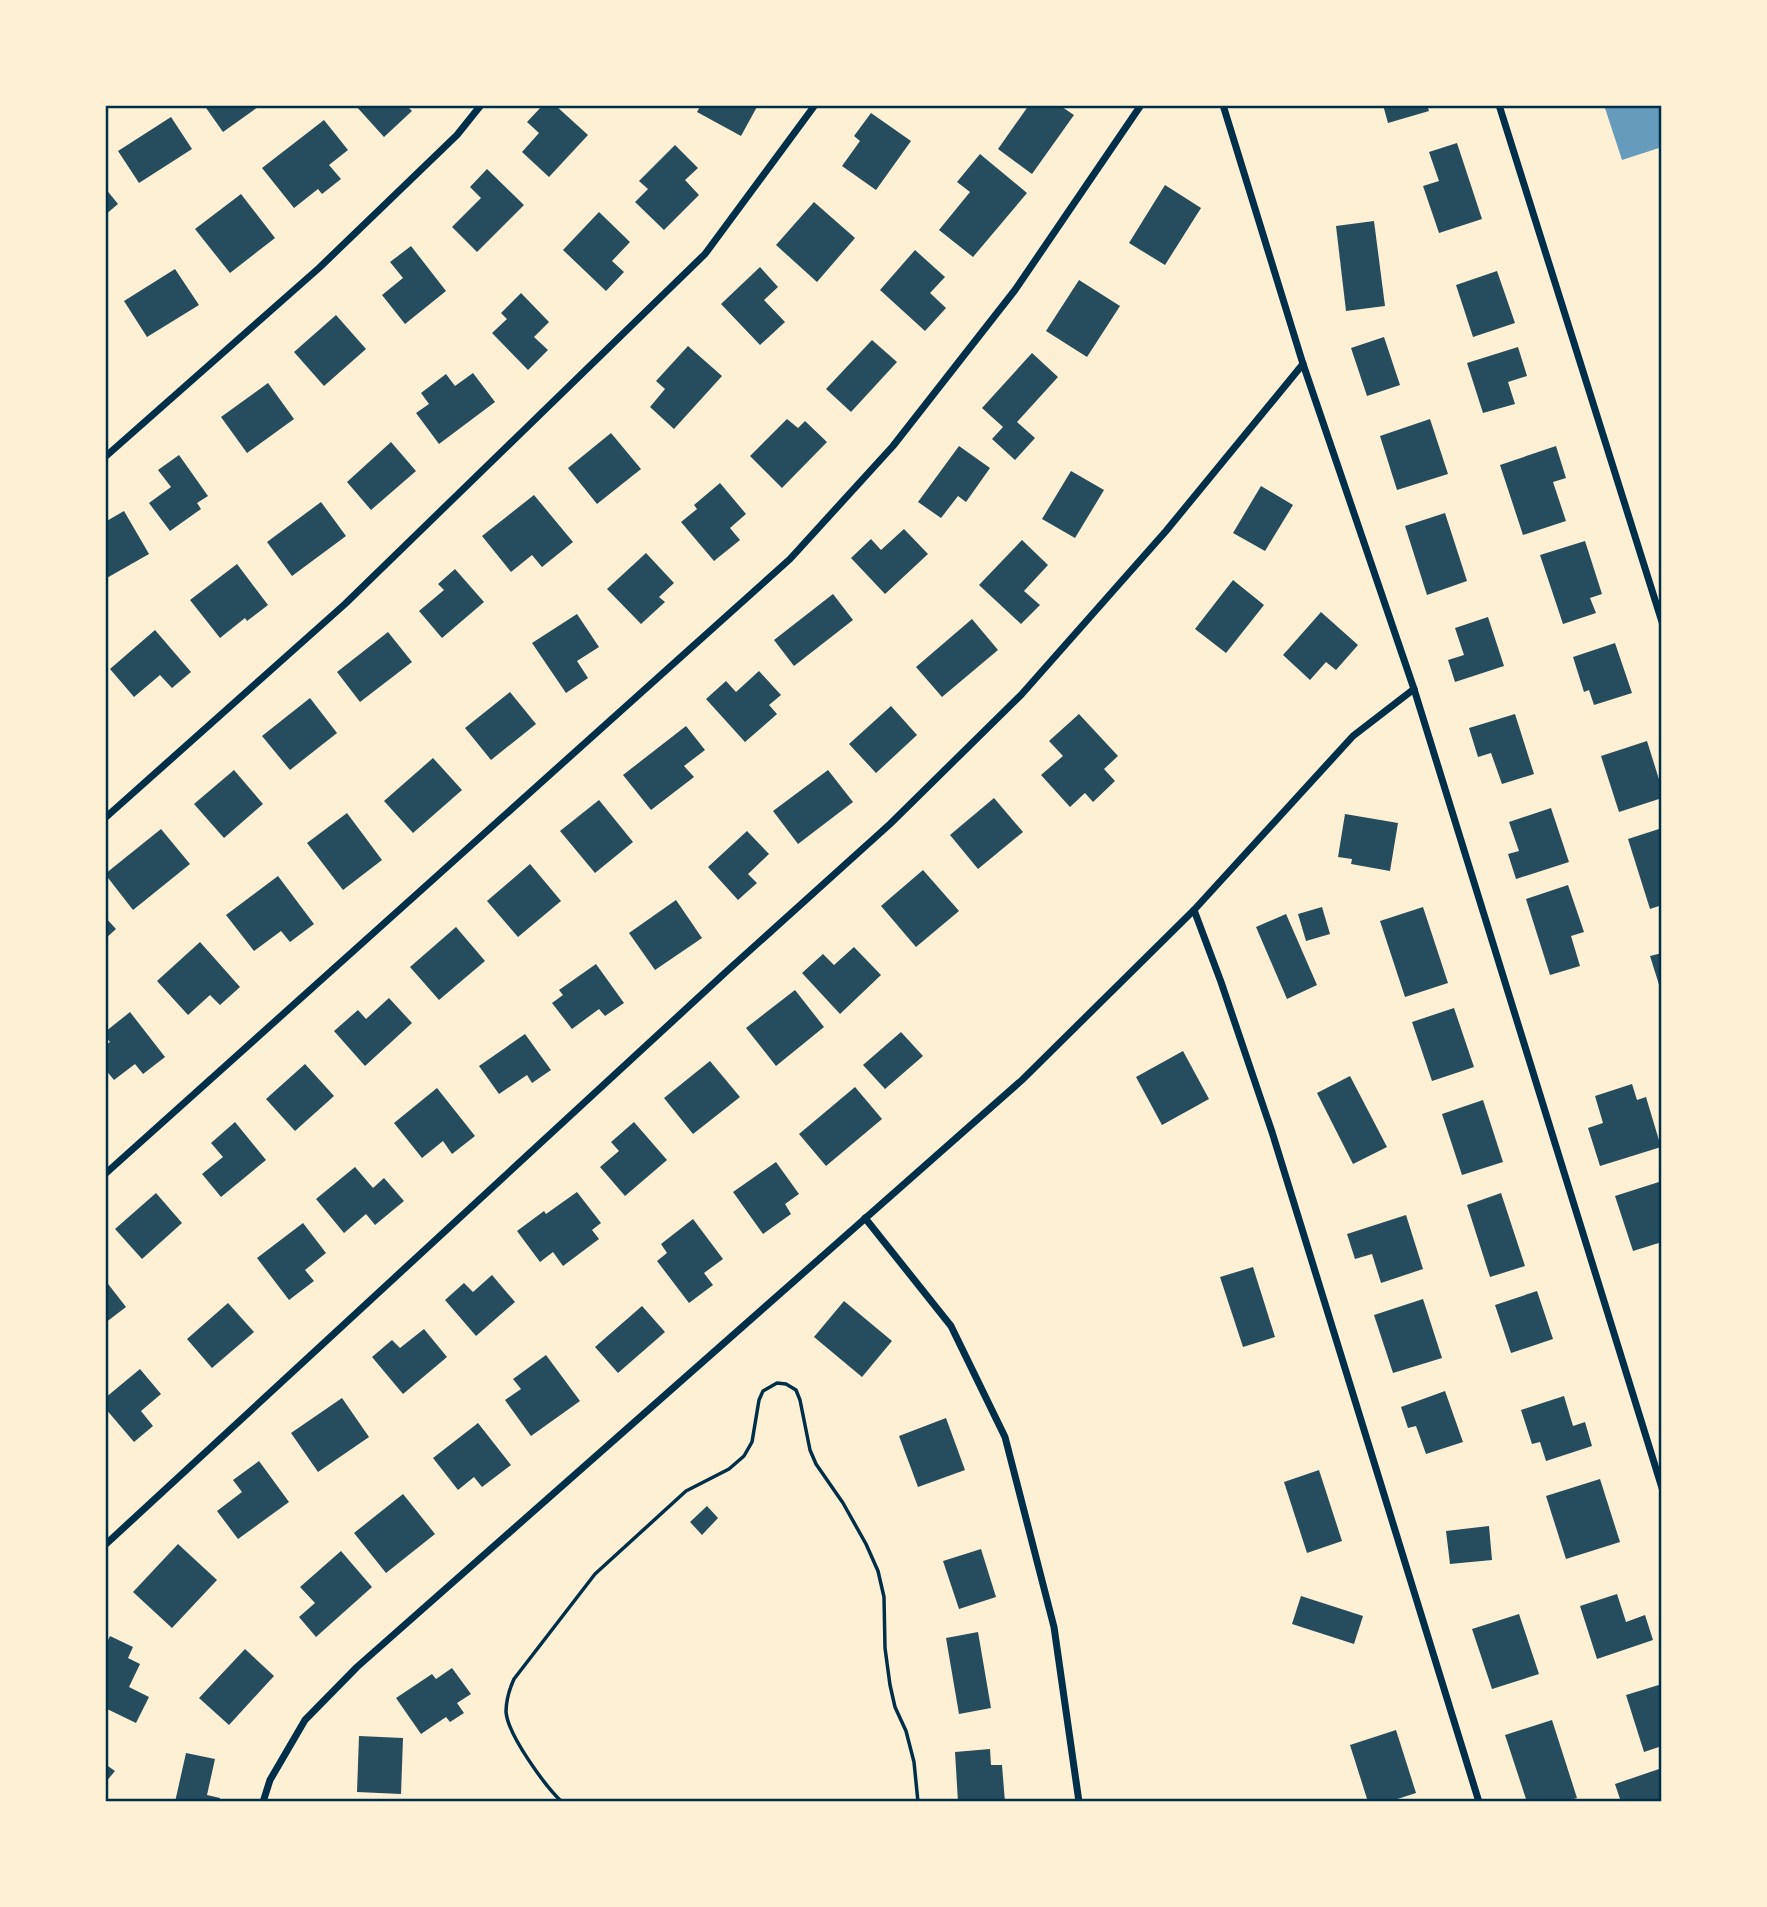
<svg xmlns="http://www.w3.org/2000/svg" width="1767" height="1907" font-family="'Source Sans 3',sans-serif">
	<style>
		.water { fill: #669bbc }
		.building { fill: #264d5e }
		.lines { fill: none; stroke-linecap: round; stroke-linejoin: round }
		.path { stroke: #003049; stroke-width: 3.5 }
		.minor { stroke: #003049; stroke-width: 7 }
		.neatline { fill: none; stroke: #003049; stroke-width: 2.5 }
	</style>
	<rect width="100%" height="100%" fill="#fdf0d5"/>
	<polygon class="water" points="1604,105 1662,105 1662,147 1622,160"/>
	<g class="building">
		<polygon points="204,105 257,105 258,107 223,132"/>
		<polygon points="355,105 406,105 412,111 384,137"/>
		<polygon points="543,105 555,105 588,135 549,177 522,152 539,133 527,122"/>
		<polygon points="701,105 758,105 741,136 697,112"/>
		<polygon points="1029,105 1059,105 1074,115 1032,174 998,149"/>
		<polygon points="1383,105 1427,105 1429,111 1388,123"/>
		<polygon points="871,113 911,141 876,190 842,166 860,141 854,136"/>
		<polygon points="171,117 192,149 139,183 118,151"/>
		<polygon points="324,120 348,150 329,165 341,179 322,194 318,189 294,208 262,168"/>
		<polygon points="1457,143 1482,219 1439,233 1423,186 1439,181 1429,152"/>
		<polygon points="675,145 698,168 685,180 699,195 664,230 635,202 648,189 639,181"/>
		<polygon points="980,154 1027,193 973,257 939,230 970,192 957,182"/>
		<polygon points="487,169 524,205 477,252 452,227 481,198 470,187"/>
		<polygon points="1165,185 1201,208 1165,265 1129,243"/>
		<polygon points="105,188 118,204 105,215"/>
		<polygon points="241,194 275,238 230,273 195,229"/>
		<polygon points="814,202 855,238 817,282 776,245"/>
		<polygon points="599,212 630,242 612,261 624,272 606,291 563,250"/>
		<polygon points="1374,221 1385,306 1346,311 1336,226"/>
		<polygon points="411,246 446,291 405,324 382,295 403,278 390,262"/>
		<polygon points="915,250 945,277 930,293 946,308 925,331 880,290"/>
		<polygon points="760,267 778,287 764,300 785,322 760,345 721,304"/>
		<polygon points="175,269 199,305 147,337 124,301"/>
		<polygon points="1497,271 1515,323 1473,337 1456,285"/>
		<polygon points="1079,280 1120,306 1087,357 1046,331"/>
		<polygon points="521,293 549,322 534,337 548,350 528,370 492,333 507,319 501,313"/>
		<polygon points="336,315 366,349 324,386 294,352"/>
		<polygon points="1384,337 1400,385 1367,396 1351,348"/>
		<polygon points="872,340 897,362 851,412 826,389"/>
		<polygon points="688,346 722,376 674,429 650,407 665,389 656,381"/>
		<polygon points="1518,347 1527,376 1508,382 1515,404 1483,413 1467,363"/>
		<polygon points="1032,353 1058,377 1017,422 1035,438 1015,460 992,439 1003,427 982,408"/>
		<polygon points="473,373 495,402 439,444 416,413 429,404 421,393 446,374 455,386"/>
		<polygon points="268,383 294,419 247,453 221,417"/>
		<polygon points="787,419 798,428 805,421 827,442 782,488 750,456"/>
		<polygon points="1430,419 1448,474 1397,490 1380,436"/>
		<polygon points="611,433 641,469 597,504 568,468"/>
		<polygon points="391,442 416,471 371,510 347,482"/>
		<polygon points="959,446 990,468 966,502 958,496 941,518 918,502"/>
		<polygon points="1556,446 1566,478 1553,482 1566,521 1523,535 1500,465"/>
		<polygon points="179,455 208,496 197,503 201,509 170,531 149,503 171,487 158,470"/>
		<polygon points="1071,471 1104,490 1075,538 1042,519"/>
		<polygon points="720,483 746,514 730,528 740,540 714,561 681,522 697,509 694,505"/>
		<polygon points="1261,486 1293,505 1265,551 1233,533"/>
		<polygon points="534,495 573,542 542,567 532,555 511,572 482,536"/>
		<polygon points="321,502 346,536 292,576 267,542"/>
		<polygon points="124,511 149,554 105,579 105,522"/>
		<polygon points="1445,513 1467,581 1427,595 1405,526"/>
		<polygon points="904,529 928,554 885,594 851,558 871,539 881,550"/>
		<polygon points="1022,540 1048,565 1024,591 1040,605 1021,624 979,585"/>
		<polygon points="1585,541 1602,594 1590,598 1596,613 1563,624 1540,555"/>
		<polygon points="646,553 674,583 659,597 665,602 641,624 607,589"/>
		<polygon points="237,564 268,605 247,621 245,618 220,638 190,600"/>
		<polygon points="455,569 484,602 442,638 419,611 444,590 438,584"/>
		<polygon points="1233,580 1264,605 1226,653 1195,629"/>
		<polygon points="833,594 853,620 794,666 774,640"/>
		<polygon points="1321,612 1358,645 1336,670 1326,662 1310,680 1283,655"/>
		<polygon points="577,614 599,647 577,661 588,678 566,693 532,643"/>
		<polygon points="1488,617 1504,666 1455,682 1448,660 1464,655 1455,628"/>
		<polygon points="972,619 998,650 942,697 916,667"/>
		<polygon points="155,630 191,672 172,688 160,675 134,697 110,669"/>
		<polygon points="388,632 412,662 360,702 337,672"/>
		<polygon points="1615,643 1632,693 1594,705 1589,690 1584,692 1573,657"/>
		<polygon points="759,671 781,695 769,705 777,714 745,742 706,699 726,681 736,692"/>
		<polygon points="510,692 536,724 491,760 465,728"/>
		<polygon points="310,698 337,733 290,770 262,736"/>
		<polygon points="891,706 917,735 876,773 849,744"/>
		<polygon points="1079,714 1118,756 1104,769 1115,781 1093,802 1085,793 1070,807 1041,775 1063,756 1049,741"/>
		<polygon points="1515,714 1534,774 1502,784 1491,753 1478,757 1469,728"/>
		<polygon points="686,726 705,750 684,766 694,777 651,810 623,775"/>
		<polygon points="1647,741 1662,789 1662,798 1619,812 1601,756"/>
		<polygon points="433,758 462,790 413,833 384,801"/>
		<polygon points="234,770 263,804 224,838 194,804"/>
		<polygon points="828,770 853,802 798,844 773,811"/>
		<polygon points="994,798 1023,832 978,869 950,835"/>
		<polygon points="599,800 633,842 595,873 560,831"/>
		<polygon points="1551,808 1569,862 1516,879 1508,854 1519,851 1509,822"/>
		<polygon points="347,813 382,860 343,890 307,843"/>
		<polygon points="1345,814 1398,823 1390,871 1351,864 1352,859 1338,857"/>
		<polygon points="1662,828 1662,905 1650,909 1628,839"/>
		<polygon points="161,829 190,864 133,910 105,874"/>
		<polygon points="747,831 769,854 748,874 757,883 738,900 708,867"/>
		<polygon points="530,864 561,901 518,937 487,901"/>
		<polygon points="923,870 959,911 916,947 881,906"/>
		<polygon points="278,876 314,924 290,942 281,931 254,951 226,915"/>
		<polygon points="1568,885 1584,932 1571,936 1580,966 1550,975 1526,899"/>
		<polygon points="676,900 702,938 655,970 629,933"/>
		<polygon points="1322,907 1330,934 1306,941 1298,914"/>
		<polygon points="1423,907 1448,983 1405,997 1380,921"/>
		<polygon points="1286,914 1317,985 1287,999 1256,927"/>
		<polygon points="105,917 116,929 105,939"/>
		<polygon points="456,927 485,961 439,1000 410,967"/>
		<polygon points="200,942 240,987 220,1005 210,995 188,1015 157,981"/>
		<polygon points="854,947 881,975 840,1014 802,973 823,954 834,965"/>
		<polygon points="1662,953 1662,991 1661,991 1650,956"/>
		<polygon points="596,964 624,1003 605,1016 599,1009 572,1029 552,1003 563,995 559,990"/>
		<polygon points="795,990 824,1027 776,1066 746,1028"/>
		<polygon points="389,998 412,1023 365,1066 334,1031 358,1010 366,1019"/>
		<polygon points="1454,1008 1474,1067 1432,1081 1412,1022"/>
		<polygon points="130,1012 165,1057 143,1074 135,1064 114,1080 105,1069 105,1046 110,1042 105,1036 105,1032"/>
		<polygon points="901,1032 923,1056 885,1089 863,1065"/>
		<polygon points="525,1034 551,1070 532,1083 527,1075 499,1094 479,1066"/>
		<polygon points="1183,1051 1209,1099 1162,1125 1136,1077"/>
		<polygon points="710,1061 740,1097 693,1134 664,1098"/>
		<polygon points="305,1064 334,1096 295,1131 266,1099"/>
		<polygon points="1350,1076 1387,1147 1353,1164 1317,1093"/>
		<polygon points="1632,1084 1637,1100 1646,1097 1661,1147 1600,1166 1588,1128 1603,1123 1595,1096"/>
		<polygon points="855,1087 882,1119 826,1166 799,1134"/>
		<polygon points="437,1088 475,1136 452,1154 443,1141 422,1158 394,1123"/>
		<polygon points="1483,1100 1503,1162 1462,1175 1442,1114"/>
		<polygon points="235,1122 266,1160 221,1197 202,1174 223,1157 211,1143"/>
		<polygon points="634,1122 667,1160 625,1196 600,1167 619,1151 611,1142"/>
		<polygon points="776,1162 799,1194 785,1204 791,1214 763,1234 733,1192"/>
		<polygon points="355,1167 373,1188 384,1178 404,1201 375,1225 366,1214 344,1233 316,1199"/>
		<polygon points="1662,1181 1662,1242 1633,1251 1615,1196"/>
		<polygon points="577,1192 601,1223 592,1230 599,1239 563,1266 553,1252 540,1262 517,1231 544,1211 546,1214"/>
		<polygon points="156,1193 182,1223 142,1259 115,1229"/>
		<polygon points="1501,1193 1525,1266 1490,1277 1467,1205"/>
		<polygon points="1406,1215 1423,1269 1381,1283 1372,1254 1355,1259 1347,1234"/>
		<polygon points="693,1219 723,1259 704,1273 713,1285 689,1303 657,1261 667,1253 661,1244"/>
		<polygon points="303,1223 326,1253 305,1270 314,1281 289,1300 257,1258"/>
		<polygon points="1253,1267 1275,1337 1243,1347 1220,1277"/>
		<polygon points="492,1275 515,1302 476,1336 445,1300 464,1283 473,1292"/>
		<polygon points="105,1280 126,1307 105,1323"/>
		<polygon points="1537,1291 1553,1339 1511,1353 1495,1305"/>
		<polygon points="1423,1299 1442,1358 1393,1373 1374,1315"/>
		<polygon points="844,1301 892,1341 862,1377 814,1337"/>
		<polygon points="228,1303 254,1332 212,1368 187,1339"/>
		<polygon points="642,1306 665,1332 618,1373 595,1347"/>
		<polygon points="424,1329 447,1357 403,1394 372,1357 392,1340 400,1348"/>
		<polygon points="546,1355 580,1401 531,1436 505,1400 521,1389 513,1379"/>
		<polygon points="140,1369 161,1394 141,1411 153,1426 134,1442 105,1408 105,1398"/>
		<polygon points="1445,1391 1463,1442 1426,1454 1416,1426 1408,1428 1401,1407"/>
		<polygon points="1564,1396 1573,1426 1585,1422 1592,1446 1546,1461 1540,1442 1532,1444 1521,1410"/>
		<polygon points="342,1398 369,1437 318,1472 291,1433"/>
		<polygon points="946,1418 965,1470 918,1487 899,1436"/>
		<polygon points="478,1423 511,1465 482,1487 474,1477 458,1490 433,1458"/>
		<polygon points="259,1461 289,1502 238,1539 217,1511 242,1492 233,1480"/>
		<polygon points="1319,1470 1342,1541 1307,1553 1284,1482"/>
		<polygon points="1600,1479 1620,1542 1566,1559 1546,1496"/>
		<polygon points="403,1494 435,1534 386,1573 354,1533"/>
		<polygon points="707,1506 718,1518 702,1535 690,1522"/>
		<polygon points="1489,1526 1492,1560 1450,1564 1446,1531"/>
		<polygon points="178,1544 217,1580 172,1628 133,1592"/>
		<polygon points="981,1549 996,1597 959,1609 943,1561"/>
		<polygon points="341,1551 372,1587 316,1637 299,1617 315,1603 300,1587"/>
		<polygon points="1617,1594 1626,1622 1645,1615 1653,1640 1597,1659 1580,1606"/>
		<polygon points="1301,1596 1363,1616 1354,1644 1292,1624"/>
		<polygon points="1519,1614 1539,1674 1492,1689 1472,1629"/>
		<polygon points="978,1632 991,1708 959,1714 946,1638"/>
		<polygon points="110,1636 133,1647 128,1658 140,1664 129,1687 149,1697 136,1723 105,1708 105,1646"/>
		<polygon points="245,1649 274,1676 229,1725 199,1698"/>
		<polygon points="452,1668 471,1694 457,1703 464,1713 450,1722 446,1717 421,1734 396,1698 432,1674 436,1679"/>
		<polygon points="1662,1684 1662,1746 1644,1752 1626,1695"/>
		<polygon points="1552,1720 1577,1798 1564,1802 1527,1802 1505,1735"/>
		<polygon points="1396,1730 1416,1793 1388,1802 1368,1802 1350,1745"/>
		<polygon points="359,1736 403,1738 401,1794 357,1792"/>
		<polygon points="990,1749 991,1765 1002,1765 1005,1802 958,1802 955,1752"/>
		<polygon points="186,1753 215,1759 207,1795 220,1798 220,1802 175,1802"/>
		<polygon points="105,1764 115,1771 105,1783"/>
		<polygon points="1662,1768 1662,1802 1621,1802 1615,1784"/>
	</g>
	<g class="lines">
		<path class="path" d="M562,1802C545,1786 508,1735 506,1712C506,1700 509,1690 514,1679L595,1574L686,1491L729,1469L744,1456L752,1442L759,1400L763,1391L777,1383L786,1384L796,1390L800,1400L810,1450L816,1464L843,1503L866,1544L878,1571L884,1597L885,1648L890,1685L895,1707L906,1731L914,1762L918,1802"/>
		<g class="minor">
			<polyline points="1223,105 1303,364 1414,689 1662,1488"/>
			<polyline points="1499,105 1662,622"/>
			<polyline points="105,457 319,268 457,135 481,105"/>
			<polyline points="105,818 345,604 705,254 815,105"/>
			<polyline points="1194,910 1221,982 1272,1132 1479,1802"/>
			<polyline points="105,1174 790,559 893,446 1015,290 1141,105"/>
			<polyline points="865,1218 951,1326 1005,1437 1054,1627 1079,1802"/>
			<polyline points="105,1545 727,971 890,824 1021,695 1166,531 1303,364"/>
			<polyline points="263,1802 270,1780 305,1720 357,1667 1022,1080 1194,910 1353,736 1414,689"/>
		</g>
	</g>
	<rect width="1767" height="1907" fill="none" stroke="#fdf0d5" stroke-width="214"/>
	<rect x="107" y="107" width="1553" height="1693" class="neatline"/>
</svg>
